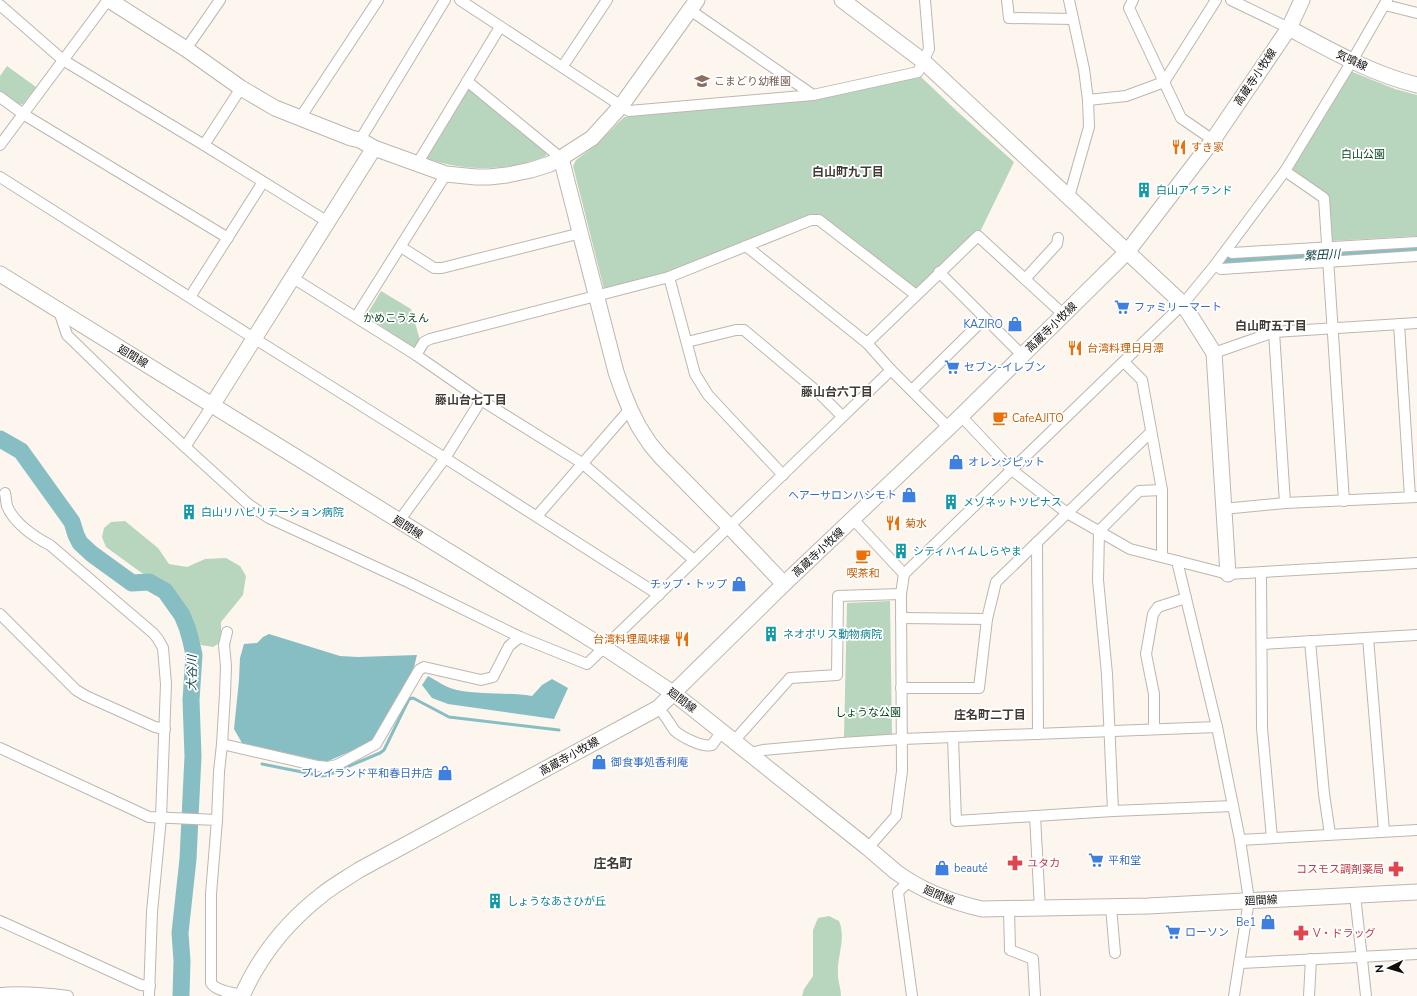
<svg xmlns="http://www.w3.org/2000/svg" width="1417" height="996" font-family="'Nunito Sans','Noto Sans JP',sans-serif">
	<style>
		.green { fill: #b8d6bd }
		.water { fill: #87bec3 }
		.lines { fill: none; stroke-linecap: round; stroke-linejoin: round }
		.stream { stroke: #87bec3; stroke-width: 3 }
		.river { stroke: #87bec3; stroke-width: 17 }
		.street-casing { stroke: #bdb6b0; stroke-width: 12 }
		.secondary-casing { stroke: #bdb6b0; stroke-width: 17 }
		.street { stroke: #fff; stroke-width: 10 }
		.secondary { stroke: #fff; stroke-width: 15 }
		.labels { text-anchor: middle; stroke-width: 3.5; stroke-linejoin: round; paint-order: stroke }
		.street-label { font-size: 11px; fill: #100d0b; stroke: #fff }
		.education-label { font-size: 11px; fill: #785e54; stroke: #fff; text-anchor: start }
		.food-label { font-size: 11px; fill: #c56008; stroke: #fff; text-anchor: start }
		.park-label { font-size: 11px; fill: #013f19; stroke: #fff }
		.culture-label { font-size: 11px; fill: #0d838f; stroke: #fff; text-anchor: start }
		.shop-label { font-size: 11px; fill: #366cbe; stroke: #fff; text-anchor: start }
		.health-label { font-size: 11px; fill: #be3a42; stroke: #fff; text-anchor: start }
		.neighbourhood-label { font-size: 12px; font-weight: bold; fill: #413b36; stroke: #fff }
		.water-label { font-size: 12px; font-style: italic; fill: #14464a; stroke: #fff }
		.quarter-label { font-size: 13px; font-weight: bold; fill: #413b36; stroke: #fff }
	</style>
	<rect width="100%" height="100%" fill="#fdf6ef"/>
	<g class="green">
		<polygon points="7,66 36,87 23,104 19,105 0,91 0,76"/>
		<polygon points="1350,71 1395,89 1417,95 1417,236 1330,241 1326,195 1288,169"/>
		<polygon points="920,76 959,113 1014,162 980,232 918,288 914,288 819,215 813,215 668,273 604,289 573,166 576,160 596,145 624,117 712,109"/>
		<path d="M471,89L547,151L546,156C508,171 467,172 428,159L427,154L467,90Z"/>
		<polygon points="381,291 411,309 420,340 415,349 366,316"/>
		<polygon points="125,521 158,548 169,564 187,567 205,559 226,558 240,566 246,576 243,595 221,622 221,642 213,647 201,645 192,617 169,590 139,571 106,547 102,537 104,528 111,522"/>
		<polygon points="890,601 892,735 844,737 847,603"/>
		<path d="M829,916L839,921C846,938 838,954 838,971C837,979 841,988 841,996H802L804,989L813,976V930L818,918Z"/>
	</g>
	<g class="water">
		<polygon points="269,634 340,656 358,657 417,655 414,667 382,728 372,742 326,762 242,743 234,729 239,680 240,658 244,644 257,643 263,637"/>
		<path d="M428,676C437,681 447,688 457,690C481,695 507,692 532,696L542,685L552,679L568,688L554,719L448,704L432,698L422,685Z"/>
	</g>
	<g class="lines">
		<polyline class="stream" points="262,764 322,776 328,775 380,753 384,750 409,699 413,698 449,717 559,730"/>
		<g class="river">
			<polyline points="1228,260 1417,250"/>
			<polyline points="0,439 21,451 72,522 76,535 80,543 92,554 132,583 149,582 165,591 182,615 187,627 191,641 194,655 191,700 193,756 188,859 180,933 182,961 181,996"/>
		</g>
		<g class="street-casing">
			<g id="street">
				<polyline points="460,0 629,111 813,95 918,72 929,49 925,0"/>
				<polyline points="1007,0 1009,18 1073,19"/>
				<polyline points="1069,0 1084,69 1088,100 1089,127 1069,197"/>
				<polyline points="1133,0 1129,8 1181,118 1213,140"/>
				<polyline points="1231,0 1289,28"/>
				<polyline points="0,5 63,60 204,145 328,222"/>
				<polyline points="1385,5 1417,13"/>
				<polyline points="690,10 813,95"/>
				<polyline points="186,49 220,0"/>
				<polyline points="563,66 607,0"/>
				<polyline points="467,81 561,158"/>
				<polyline points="0,97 23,114 228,238"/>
				<polyline points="1088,100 1126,96 1164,82 1216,0"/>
				<polyline points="300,118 378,0"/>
				<polyline points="360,140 445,0"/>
				<polyline points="0,145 108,0"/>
				<polyline points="204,145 241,88"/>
				<polyline points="417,164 500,27"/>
				<polyline points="1285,171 1324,198 1344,501"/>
				<polyline points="0,177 260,342 445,458 659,595"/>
				<polyline points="746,246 867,343 891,370 949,428"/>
				<polyline points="401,247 434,268 442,268 581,233"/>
				<polyline points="1227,249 1232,253 1417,242"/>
				<polyline points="1215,265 1221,269 1417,256"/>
				<polyline points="939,272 1022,355"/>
				<polyline points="669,277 695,374 708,395 783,475"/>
				<polyline points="293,278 416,355 481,400 582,463 694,560"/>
				<polyline points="1025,279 1057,244 1058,238"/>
				<polyline points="190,297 263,182"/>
				<polyline points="59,311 67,335 138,404 248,504 269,518 408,582 520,637 587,664 891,370"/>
				<polyline points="356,317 446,174"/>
				<polyline points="1399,324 1410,497"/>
				<polyline points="1274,332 1285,503"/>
				<polyline points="687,342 736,330 744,330 820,394 842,416"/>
				<polyline points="867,343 978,236 1064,315"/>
				<polyline points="1214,353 1274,332 1417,323"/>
				<polyline points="416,355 424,342 430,339 669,277 811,220 819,220 916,295"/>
				<polyline points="1124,362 1142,380 1162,490 1162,557"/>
				<polyline points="912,390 985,318"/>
				<polyline points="961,416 1012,470 1067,513 1130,549 1228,574 1417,563"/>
				<polyline points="185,447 213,404"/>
				<path d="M5,493C6,497 6,502 7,506C14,523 34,537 50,545L153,633L158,639L163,648L166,684L161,818L152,912L149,996"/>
				<polyline points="1223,509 1285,503 1417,497"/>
				<polyline points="537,516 630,409"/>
				<polyline points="853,519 904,574"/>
				<polyline points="399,521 445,458 481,400"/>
				<polyline points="1037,542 1038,734"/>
				<polyline points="1177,561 1217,727 1240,840 1249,900 1234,996"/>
				<polyline points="1261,572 1262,728 1272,838"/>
				<polyline points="0,614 76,690 86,696 155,727 165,729"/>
				<polyline points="901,618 987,619"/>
				<polyline points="1368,638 1384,831"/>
				<polyline points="1310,641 1324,794 1330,834"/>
				<polyline points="1262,644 1417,635"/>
				<polyline points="901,688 979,688 987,619 996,582 1151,432"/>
				<path d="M664,715C668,720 671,726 675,731C682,737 703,748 712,745L722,731"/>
				<polyline points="1154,729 1154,694 1146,654 1153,614 1158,607 1186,598"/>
				<polyline points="953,737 956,821 1113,811 1233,806"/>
				<polyline points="734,741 790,678 837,675 838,596 901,594"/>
				<polyline points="222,744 318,766 328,767 337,765 376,744 419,670 424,667 481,680 493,677 509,646 520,637"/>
				<path d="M0,748L149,817L217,820L211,894V983C216,991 233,993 242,995"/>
				<polyline points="750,753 763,750 842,743 902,739 1217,727"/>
				<polyline points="1113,811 1107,674 1098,580 1099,531 1139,491 1162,490"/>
				<polyline points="1035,816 1040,909"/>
				<polyline points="217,820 219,772 222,744 225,694 226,666 224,645 227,632"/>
				<polyline points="1240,840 1417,830"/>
				<polyline points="868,848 896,816 902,771 901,594 904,574 1183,304 1215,265 1285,171 1352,61 1387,0"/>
				<polyline points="909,881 898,892 912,996"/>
				<polyline points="1355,895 1366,996"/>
				<polyline points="1111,907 1115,953"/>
				<polyline points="1009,909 1010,950 1033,959 1035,996"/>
				<polyline points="0,921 141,985 150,986"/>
				<polyline points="1241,963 1417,954"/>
				<path d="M0,993C23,991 45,993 68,996"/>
				<polyline points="1309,996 1311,959"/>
			</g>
		</g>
		<g class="secondary-casing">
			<g id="secondary">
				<polyline points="109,0 186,49 241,88 275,108 351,138 360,140 374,148 446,174 476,177 489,177 507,175 531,170 550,164 561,158 592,138 621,106 697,0"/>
				<polyline points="842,0 923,61 1183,304 1214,353 1228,574"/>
				<path d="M1289,28C1330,50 1372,74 1417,85"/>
				<polyline points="561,158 616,372 623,392 630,409 639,427 650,444 661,457 729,526 784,584"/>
				<path d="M0,274L605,648L673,693L691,707L868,848L896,872C922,891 951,902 982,909L1148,906L1417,892"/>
				<polyline points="213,404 374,148"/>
				<path d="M242,996C260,955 288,921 323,894C334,885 347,878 359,870L658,708L784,584L961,416L1128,251L1213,140L1289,28L1302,0"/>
			</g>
		</g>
		<use href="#street" class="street"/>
		<use href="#secondary" class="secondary"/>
	</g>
	<defs>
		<g id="school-bare" transform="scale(1.2)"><path d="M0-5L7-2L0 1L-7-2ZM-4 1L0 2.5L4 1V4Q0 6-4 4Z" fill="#8d6e63" stroke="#fff" stroke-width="2.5" paint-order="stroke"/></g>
		<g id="restaurant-bare" transform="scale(1.2)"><path d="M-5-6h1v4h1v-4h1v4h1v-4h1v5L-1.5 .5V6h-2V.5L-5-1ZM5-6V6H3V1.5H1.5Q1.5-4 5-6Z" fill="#e8710a" stroke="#fff" stroke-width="2.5" paint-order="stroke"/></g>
		<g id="building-bare" transform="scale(1.2)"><path d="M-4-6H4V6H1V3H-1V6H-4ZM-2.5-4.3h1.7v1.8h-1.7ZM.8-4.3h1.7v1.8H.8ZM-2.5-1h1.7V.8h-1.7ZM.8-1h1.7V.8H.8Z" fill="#0f9aa8" stroke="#fff" stroke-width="2.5" paint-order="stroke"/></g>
		<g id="supermarket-bare" transform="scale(1.2)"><path d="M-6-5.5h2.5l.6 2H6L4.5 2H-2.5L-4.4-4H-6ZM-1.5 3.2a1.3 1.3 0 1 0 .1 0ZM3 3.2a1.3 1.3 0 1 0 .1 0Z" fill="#3f7fe0" stroke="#fff" stroke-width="2.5" paint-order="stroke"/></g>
		<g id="shop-bare" transform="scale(1.2)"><path d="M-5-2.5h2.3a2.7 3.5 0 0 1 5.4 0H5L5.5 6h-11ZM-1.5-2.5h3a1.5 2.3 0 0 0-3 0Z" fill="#3f7fe0" stroke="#fff" stroke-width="2.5" paint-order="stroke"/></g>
		<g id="cafe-bare" transform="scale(1.2)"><path d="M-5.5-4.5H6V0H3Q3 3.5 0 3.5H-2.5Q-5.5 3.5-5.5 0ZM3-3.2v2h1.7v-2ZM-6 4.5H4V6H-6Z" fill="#e8710a" stroke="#fff" stroke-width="2.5" paint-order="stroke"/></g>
		<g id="pharmacy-bare" transform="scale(1.2)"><path d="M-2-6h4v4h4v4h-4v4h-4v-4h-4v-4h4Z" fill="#e0444e" stroke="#fff" stroke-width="2.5" paint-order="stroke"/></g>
	</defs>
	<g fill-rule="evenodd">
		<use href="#school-bare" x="702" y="81"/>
		<use href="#restaurant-bare" x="1179" y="147"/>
		<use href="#building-bare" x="1144" y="190"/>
		<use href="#supermarket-bare" x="1122" y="307"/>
		<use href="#shop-bare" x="1015" y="324"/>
		<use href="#restaurant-bare" x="1075" y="348"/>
		<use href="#supermarket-bare" x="952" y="367"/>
		<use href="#cafe-bare" x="1000" y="418"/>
		<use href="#shop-bare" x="956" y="462"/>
		<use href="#shop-bare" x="909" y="495"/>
		<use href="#building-bare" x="951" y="502"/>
		<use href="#building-bare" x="189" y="512"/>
		<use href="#restaurant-bare" x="893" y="523"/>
		<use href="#building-bare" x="901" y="551"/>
		<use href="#cafe-bare" x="863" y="556"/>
		<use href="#shop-bare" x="739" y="584"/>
		<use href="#building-bare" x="771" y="634"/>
		<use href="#restaurant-bare" x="682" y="639"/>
		<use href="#shop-bare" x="599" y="762"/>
		<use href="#shop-bare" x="445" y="773"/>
		<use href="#supermarket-bare" x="1096" y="860"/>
		<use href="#pharmacy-bare" x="1015" y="863"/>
		<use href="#shop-bare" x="942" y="868"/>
		<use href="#pharmacy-bare" x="1396" y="869"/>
		<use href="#building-bare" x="495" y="901"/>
		<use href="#shop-bare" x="1268" y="922"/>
		<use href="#supermarket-bare" x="1173" y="932"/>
		<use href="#pharmacy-bare" x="1301" y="933"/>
	</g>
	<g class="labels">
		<g class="street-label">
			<text transform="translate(1352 60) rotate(25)" y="4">気噴線</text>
			<text transform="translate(1255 77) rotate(-56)" y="4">高蔵寺小牧線</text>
			<text transform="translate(1051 327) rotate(-44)" y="4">高蔵寺小牧線</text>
			<text transform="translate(133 356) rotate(31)" y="4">廻間線</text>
			<text transform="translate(408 527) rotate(32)" y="4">廻間線</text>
			<text transform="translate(818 552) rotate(-43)" y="4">高蔵寺小牧線</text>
			<text transform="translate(682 700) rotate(37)" y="4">廻間線</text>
			<text transform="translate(569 756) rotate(-29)" y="4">高蔵寺小牧線</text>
			<text transform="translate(939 895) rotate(23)" y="4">廻間線</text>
			<text transform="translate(1261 900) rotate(-3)" y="4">廻間線</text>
		</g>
		<g class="education-label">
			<text x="714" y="85">こまどり幼稚園</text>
		</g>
		<g class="food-label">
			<text x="1191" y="151">すき家</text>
			<text x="1087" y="352">台湾料理日月潭</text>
			<text x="1012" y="422">CafeAJITO</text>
			<text x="905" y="527">菊水</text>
			<text x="863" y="577" text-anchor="middle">喫茶和</text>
			<text x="670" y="643" text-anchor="end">台湾料理風味樓</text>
		</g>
		<g class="park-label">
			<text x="1363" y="158">白山公園</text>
			<text x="396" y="322">かめこうえん</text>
			<text x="868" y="716">しょうな公園</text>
		</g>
		<g class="culture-label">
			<text x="1156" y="194">白山アイランド</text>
			<text x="963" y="506">メゾネットツピナス</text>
			<text x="201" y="516">白山リハビリテーション病院</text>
			<text x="913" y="555">シティハイムしらやま</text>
			<text x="783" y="638">ネオポリス動物病院</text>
			<text x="507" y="905">しょうなあさひが丘</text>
		</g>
		<g class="shop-label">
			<text x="1134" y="311">ファミリーマート</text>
			<text x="1003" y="328" text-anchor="end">KAZIRO</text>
			<text x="964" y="371">セブン-イレブン</text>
			<text x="968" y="466">オレンジピット</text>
			<text x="897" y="499" text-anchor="end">ヘアーサロンハシモト</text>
			<text x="727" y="588" text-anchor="end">チップ・トップ</text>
			<text x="611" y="766">御食事処香利庵</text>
			<text x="433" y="777" text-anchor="end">プレイランド平和春日井店</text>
			<text x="1108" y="864">平和堂</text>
			<text x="954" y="872">beauté</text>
			<text x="1256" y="926" text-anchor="end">Be1</text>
			<text x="1185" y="936">ローソン</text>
		</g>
		<g class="health-label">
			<text x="1027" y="867">ユタカ</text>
			<text x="1384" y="873" text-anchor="end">コスモス調剤薬局</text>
			<text x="1313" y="937">V・ドラッグ</text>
		</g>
		<g class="neighbourhood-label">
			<text x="848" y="176">白山町九丁目</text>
			<text x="1271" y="330">白山町五丁目</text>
			<text x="837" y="396">藤山台六丁目</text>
			<text x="471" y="404">藤山台七丁目</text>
			<text x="990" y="719">庄名町二丁目</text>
		</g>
		<g class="water-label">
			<text transform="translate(1322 255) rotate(-3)" y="4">繁田川</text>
			<text transform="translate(192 673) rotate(-89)" y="4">大谷川</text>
		</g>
		<g class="quarter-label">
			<text x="613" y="868">庄名町</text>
		</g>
	</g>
	<g transform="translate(1389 968) rotate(265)" stroke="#ffffff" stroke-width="3" paint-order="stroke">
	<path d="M0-3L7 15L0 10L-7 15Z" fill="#100d0b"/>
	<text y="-6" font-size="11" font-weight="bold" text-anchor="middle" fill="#100d0b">N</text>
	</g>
</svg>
